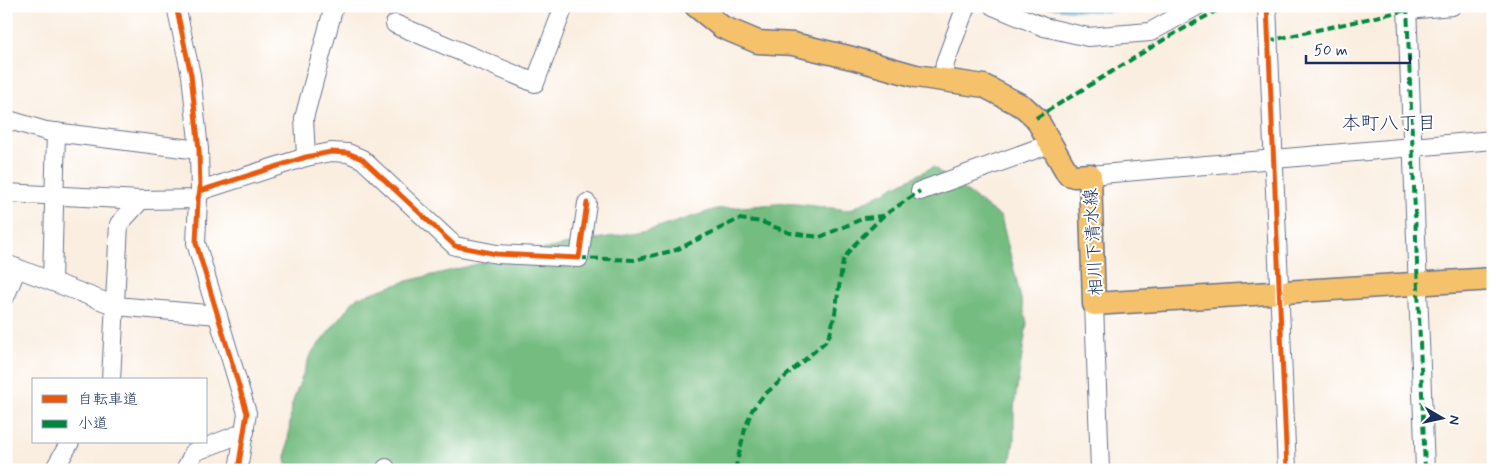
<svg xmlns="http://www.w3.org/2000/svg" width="1499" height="476" font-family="Mynerve,'Klee One',sans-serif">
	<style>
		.forest { fill: #74bc81; stroke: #487670 }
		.water { fill: #46acc6; stroke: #306e92 }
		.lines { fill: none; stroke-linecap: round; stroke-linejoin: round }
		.minor-casing { stroke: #69728c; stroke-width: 20 }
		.major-casing { stroke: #69728c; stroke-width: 25 }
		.minor { stroke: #fff; stroke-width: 18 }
		.major { stroke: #f5c16b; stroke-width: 22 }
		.quiet { stroke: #00873e; stroke-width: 4; stroke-dasharray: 8 4; stroke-linecap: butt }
		.cycleway-casing { stroke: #fff; stroke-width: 8 }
		.cycleway { stroke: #e8590c; stroke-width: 5 }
		.labels { text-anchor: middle; stroke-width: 4; stroke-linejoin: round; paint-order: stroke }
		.street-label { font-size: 18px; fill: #1b2f5e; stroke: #fff }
		.neighbourhood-label { font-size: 19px; fill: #1b2f5e; stroke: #fff }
	</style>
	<rect width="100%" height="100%" fill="#fff"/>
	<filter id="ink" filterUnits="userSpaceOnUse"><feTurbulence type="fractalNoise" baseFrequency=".02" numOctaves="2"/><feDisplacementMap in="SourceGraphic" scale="10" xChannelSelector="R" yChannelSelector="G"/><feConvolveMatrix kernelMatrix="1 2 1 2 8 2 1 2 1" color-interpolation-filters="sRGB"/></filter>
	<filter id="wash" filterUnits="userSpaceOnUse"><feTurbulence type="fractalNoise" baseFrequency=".0096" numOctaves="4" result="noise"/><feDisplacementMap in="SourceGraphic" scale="20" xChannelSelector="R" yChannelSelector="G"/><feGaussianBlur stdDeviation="1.12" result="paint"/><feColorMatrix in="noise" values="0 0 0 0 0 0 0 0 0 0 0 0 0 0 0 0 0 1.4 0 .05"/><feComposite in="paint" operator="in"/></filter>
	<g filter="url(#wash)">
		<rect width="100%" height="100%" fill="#faeee0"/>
		<polygon class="forest" points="933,167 1001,217 1027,323 1014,408 1014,440 1009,470 287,470 286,457 292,404 310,355 356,298 407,281 486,262 573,243 654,229 716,209 788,203 849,210"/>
		<polygon class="water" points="1041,6 1131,6 1108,12 1067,10"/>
	</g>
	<g filter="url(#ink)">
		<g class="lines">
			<g class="minor-casing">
				<g id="minor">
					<polyline points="176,6 191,75 199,150 200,191 198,199 196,243 247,413 238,470"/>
					<polyline points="993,6 1044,27 1088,37 1150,32 1197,6"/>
					<polyline points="1267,6 1287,470"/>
					<polyline points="1407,6 1425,470"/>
					<polyline points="1407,10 1452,6"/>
					<polyline points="395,24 535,83 564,6"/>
					<polyline points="943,80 945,63 966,6"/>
					<polyline points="6,119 46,131 199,150"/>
					<polyline points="306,157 304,118 334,6"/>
					<polyline points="1090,175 1493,140"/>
					<polyline points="200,191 306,157 331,152 348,153 362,159 455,246 497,254 579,258 587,203"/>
					<polyline points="920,191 1050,144"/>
					<polyline points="6,193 141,200"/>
					<polyline points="6,264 116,306 218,315"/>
					<polyline points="52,281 56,132"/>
					<polyline points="6,295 17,268"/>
					<polyline points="1094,304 1100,470"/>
					<polyline points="111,380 119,224 141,200 198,199"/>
					<polyline points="54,470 70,442"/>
					<polyline points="185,470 194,452 245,432"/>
					<polyline points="385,470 386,468"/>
				</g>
			</g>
			<g class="major-casing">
				<polyline id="major" points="696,6 722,27 758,42 793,44 852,58 916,76 984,86 1024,107 1036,118 1068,174 1074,176 1090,175 1094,304 1493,279"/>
			</g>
			<use href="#minor" class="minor"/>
			<use href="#major" class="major"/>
			<g class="quiet">
				<polyline points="1407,6 1425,470"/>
				<polyline points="1268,41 1407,10"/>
				<polyline points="1036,118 1165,39 1225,6"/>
				<polyline points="579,258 634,260 676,250 739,219 762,222 790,233 820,237 864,218 883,216"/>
				<polyline points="735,470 745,429 752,410 763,396 825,342 830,334 835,313 843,261 851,248 883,216 920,191"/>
			</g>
			<g class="cycleway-casing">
				<g id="cycleway">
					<polyline points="176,6 191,75 199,150 200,191 198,199 196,243 247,413 238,470"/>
					<polyline points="1267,6 1287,470"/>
					<polyline points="200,191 306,157 331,152 348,153 362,159 455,246 497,254 579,258 587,203"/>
				</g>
			</g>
			<use href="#cycleway" class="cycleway"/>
		</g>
	</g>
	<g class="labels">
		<g class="street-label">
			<text transform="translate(1093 242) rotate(-93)" y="6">相川下清水線</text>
		</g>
		<g class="neighbourhood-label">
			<text x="1389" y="129">本町八丁目</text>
		</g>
	</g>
	<rect width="1499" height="476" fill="none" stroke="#fff" stroke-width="25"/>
	<rect x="32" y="378" width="175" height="65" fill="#ffffff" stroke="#a4acbf"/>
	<rect x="42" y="395" width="25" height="8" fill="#e8590c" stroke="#a4acbf"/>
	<text x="78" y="404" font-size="15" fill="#1b2f5e">自転車道</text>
	<rect x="42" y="420" width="25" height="8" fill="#00873e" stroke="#a4acbf"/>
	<text x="78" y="428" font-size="15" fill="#1b2f5e">小道</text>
	<g transform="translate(1442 418) rotate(99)" stroke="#ffffff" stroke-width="4" paint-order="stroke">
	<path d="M0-4L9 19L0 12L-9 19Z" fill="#1b2f5e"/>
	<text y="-8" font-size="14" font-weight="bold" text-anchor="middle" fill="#1b2f5e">N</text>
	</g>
	<path d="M1306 55v8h104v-8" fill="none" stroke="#1b2f5e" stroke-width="2.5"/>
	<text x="1314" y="55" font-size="15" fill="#1b2f5e" stroke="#ffffff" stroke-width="4" paint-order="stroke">50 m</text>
</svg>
